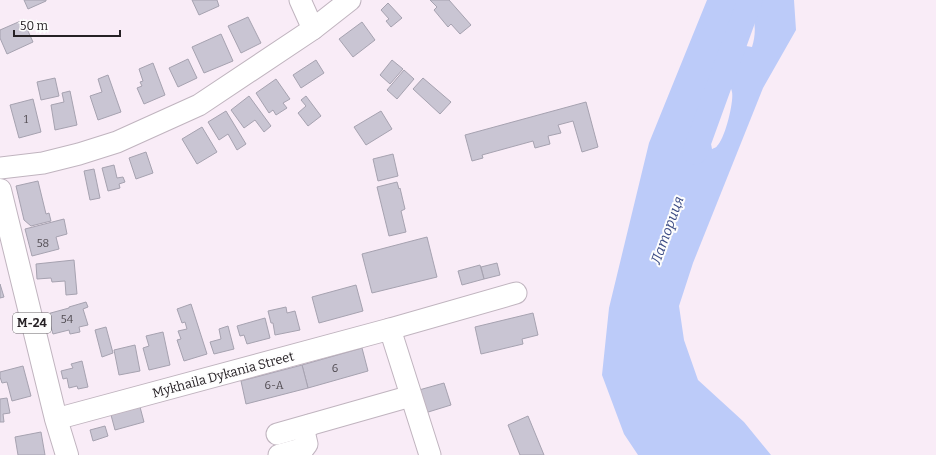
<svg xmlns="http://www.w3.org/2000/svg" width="936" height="455" font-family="Bitter,serif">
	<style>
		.water { fill: #bccbf9; fill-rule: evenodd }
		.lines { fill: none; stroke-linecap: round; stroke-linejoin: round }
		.river { stroke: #bccbf9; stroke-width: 25 }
		.building { fill: #c9c5d3; stroke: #a6a2b0 }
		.minor-casing { stroke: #c0b4bf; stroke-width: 23 }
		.highway-casing { stroke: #c0b4bf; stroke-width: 24 }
		.minor { stroke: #fff; stroke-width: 21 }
		.highway { stroke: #fff; stroke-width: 22 }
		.labels { text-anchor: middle; stroke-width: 4; stroke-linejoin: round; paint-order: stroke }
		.number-label { font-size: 11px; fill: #4f4a50 }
		.shield { fill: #fdfdfd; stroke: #666366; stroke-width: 1 }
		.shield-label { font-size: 12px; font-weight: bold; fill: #262125 }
		.street-label { font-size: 13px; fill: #262125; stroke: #fdfdfd }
		.water-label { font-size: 14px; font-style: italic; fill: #3c4c85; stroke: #fdfdfd }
	</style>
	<rect width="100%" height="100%" fill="#f9ecf7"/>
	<path class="water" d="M707,0H794L796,30L763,88L693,263L679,306L684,340L698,380L744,422L771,455H638L624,434L602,375L609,308L649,143ZM742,8H750C756,20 756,35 752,47L746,46C740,36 738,24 738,13ZM725,82C729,84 731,87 732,92C734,102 725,139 717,146C717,147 712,149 712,149L706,118L707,107L712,98V91L717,84Z"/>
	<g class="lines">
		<polyline class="river" points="695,152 750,0"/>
	</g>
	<g class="building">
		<polygon points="24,0 46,0 46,1 28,9"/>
		<polygon points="192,0 217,0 219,6 199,15"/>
		<polygon points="430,0 449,0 471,25 460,34 451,24 448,27 434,10 437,7"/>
		<polygon points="388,3 402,18 391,27 386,21 389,19 381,10"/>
		<polygon points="248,17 261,43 241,53 228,26"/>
		<polygon points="23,20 33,42 7,54 0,38 0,30"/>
		<polygon points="362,22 375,40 353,57 339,39"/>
		<polygon points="221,34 233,61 204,73 192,47"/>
		<polygon points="188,59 197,78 178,87 169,68"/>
		<polygon points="316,60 324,73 301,88 293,75"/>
		<polygon points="392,60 403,69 390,84 380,75"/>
		<polygon points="153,63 165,95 144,104 137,88 142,86 140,82 143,81 139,69"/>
		<polygon points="404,70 414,79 397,99 387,90"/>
		<polygon points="108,75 121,112 98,120 90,96 102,92 98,79"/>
		<polygon points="55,78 59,96 41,100 37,82"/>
		<polygon points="423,78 451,102 440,114 413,89"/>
		<polygon points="276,79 290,99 283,103 287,108 276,115 273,110 269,113 256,93"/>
		<polygon points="70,91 77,125 55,130 51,105 64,102 62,93"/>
		<polygon points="249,96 271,126 264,132 255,120 244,128 231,110"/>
		<polygon points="306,96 321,116 308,126 298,113 306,106 301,100"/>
		<polygon points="33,99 41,132 19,138 10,105"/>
		<polygon points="586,102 598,147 582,152 573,121 558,125 561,133 548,136 550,144 535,148 533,141 482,155 483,158 472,161 465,135"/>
		<polygon points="226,111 246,144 237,150 228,134 219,140 208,122"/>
		<polygon points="381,111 392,129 366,145 354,127"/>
		<polygon points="202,127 217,152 197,164 182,139"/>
		<polygon points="146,152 153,173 136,179 129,158"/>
		<polygon points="393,154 398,176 378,181 373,159"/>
		<polygon points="114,165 117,178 123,177 125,182 119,184 120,188 108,191 102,168"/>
		<polygon points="94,169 100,198 90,200 84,171"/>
		<polygon points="38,181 46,214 49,213 51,221 31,226 24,220 16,186"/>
		<polygon points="397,182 399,189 400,188 405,209 401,211 406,232 389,236 377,187"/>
		<polygon points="64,219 67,234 56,237 59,249 32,256 25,229"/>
		<polygon points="427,237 437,277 372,293 362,254"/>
		<polygon points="74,260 77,294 66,295 65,281 52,282 51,278 37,279 36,264"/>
		<polygon points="497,263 500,275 484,279 481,267"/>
		<polygon points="480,265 484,279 462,285 458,271"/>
		<polygon points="0,284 4,297 0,298"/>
		<polygon points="356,285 363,311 319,323 312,297"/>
		<polygon points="86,302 88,307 83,309 88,325 79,327 80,332 70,334 69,330 53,334 47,314 69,308 69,307"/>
		<polygon points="191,304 207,354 184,361 177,340 181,339 178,331 187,329 185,322 182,323 177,309"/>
		<polygon points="286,307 287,313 295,311 300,330 275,335 273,323 271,323 268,311"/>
		<polygon points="533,313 538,335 522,339 523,344 481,354 475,327"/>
		<polygon points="265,318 270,338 247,344 244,335 240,336 237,326"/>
		<polygon points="228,326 234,349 214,354 210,342 221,339 219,329"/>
		<polygon points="106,327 113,353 102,357 95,330"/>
		<polygon points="163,332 170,365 149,370 143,348 149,346 146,336"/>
		<polygon points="135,345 140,371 119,375 114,350"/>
		<polygon points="362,348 368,371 308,388 302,365"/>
		<polygon points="82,361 88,387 78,389 77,386 69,388 67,378 63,379 61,371 73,368 71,364"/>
		<polygon points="302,365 308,388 246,404 241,381"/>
		<polygon points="23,366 31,396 12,401 7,382 2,383 0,377 0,372"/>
		<polygon points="444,383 451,405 425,413 419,390"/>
		<polygon points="7,398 10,413 3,414 4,422 0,422 0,399"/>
		<polygon points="140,407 144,422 115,430 111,415"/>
		<polygon points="528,416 544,455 520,455 508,425"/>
		<polygon points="105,426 108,436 93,441 90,430"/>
		<polygon points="41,432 45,455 18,455 15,437"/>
	</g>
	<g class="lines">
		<g class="minor-casing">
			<g id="minor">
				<polyline points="300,0 313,29"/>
				<polyline points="0,168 43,163 79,154 117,142 199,105 313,29 350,0"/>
				<polyline points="390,329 516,293"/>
				<polyline points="56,419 390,329 430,455"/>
				<polyline points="277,434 411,396"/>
				<polyline points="279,455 304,448 307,444 304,431 310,425"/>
			</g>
		</g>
		<g class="highway-casing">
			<polyline id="highway" points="0,190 56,419 67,455"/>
		</g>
		<use href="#minor" class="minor"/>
		<use href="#highway" class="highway"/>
	</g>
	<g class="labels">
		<g class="number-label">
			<text x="26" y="123">1</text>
			<text x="43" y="247">58</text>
			<text x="67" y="323">54</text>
			<text x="335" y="372">6</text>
			<text x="274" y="389">6-А</text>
		</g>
		<rect class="shield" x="13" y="313" width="38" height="20" rx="3"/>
		<g class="shield-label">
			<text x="32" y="327">М-24</text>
		</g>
		<g class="street-label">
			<text transform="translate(223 374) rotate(-15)" y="5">Mykhaila Dykania Street</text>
		</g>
		<g class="water-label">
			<text transform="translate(667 230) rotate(-70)" y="5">Латориця</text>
		</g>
	</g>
	<path d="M14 30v6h106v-6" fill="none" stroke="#262125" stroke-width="2"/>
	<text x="20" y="30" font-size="12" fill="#262125" stroke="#fdfdfd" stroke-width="3" paint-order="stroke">50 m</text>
</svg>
